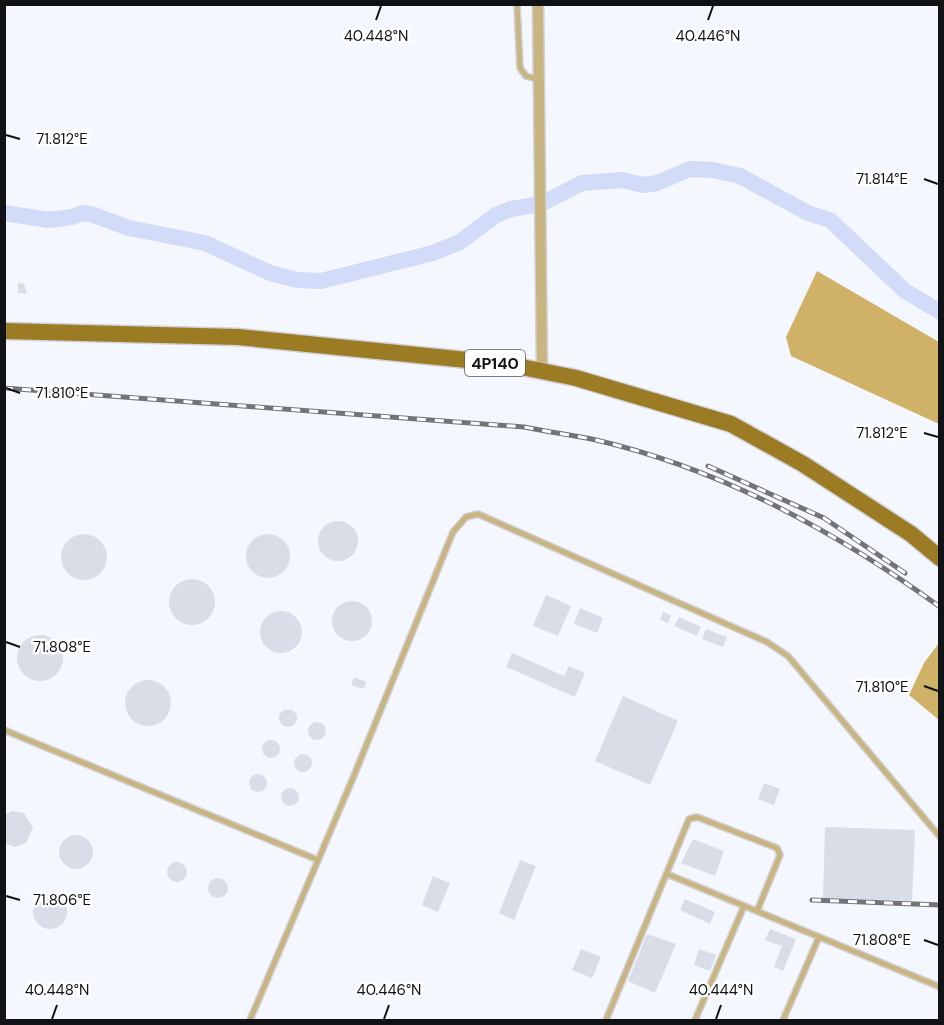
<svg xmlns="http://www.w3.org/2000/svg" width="944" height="1025" font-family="'DM Sans',sans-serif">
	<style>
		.forest { fill: #cfb267 }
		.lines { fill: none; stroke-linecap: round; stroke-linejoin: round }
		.river { stroke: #d2dbf7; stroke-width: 16 }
		.building { fill: #d9dde8 }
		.service-casing { stroke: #d1d2d9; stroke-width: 8 }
		.minor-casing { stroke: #d1d2d9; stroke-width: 13 }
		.primary-casing { stroke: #d1d2d9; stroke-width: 19 }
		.service { stroke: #c9b581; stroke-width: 5 }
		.minor { stroke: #c9b581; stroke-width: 10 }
		.primary { stroke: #9b7c24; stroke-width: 16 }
		.rail-casing { stroke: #737479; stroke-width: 5 }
		.rail { stroke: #fff; stroke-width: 3; stroke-dasharray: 9; stroke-linecap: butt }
		.ticks { fill: none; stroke: #111216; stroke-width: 2 }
		.labels { text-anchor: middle; stroke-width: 5; stroke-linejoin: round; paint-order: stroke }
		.shield { fill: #fff; stroke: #58595c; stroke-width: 1.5 }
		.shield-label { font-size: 16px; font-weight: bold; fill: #111216 }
		.ticks-label { font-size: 15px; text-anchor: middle; fill: #111216; stroke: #fff; stroke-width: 5; stroke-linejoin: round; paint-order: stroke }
	</style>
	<rect width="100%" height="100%" fill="#f5f7fe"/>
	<g class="forest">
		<polygon points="817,271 939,342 939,424 791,356 786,337"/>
		<polygon points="939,643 939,720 909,695 924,663"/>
	</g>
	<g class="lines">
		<polyline class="river" points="4,213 49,220 72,217 83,213 91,214 129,228 205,243 270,273 297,280 321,281 433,253 460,242 496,215 511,209 541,204 582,183 622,180 643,185 657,183 690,169 713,170 740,176 808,213 830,220 905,291 940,312"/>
	</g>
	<g class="building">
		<polygon points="18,283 24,284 27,294 18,293"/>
		<circle cx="338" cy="541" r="20"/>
		<circle cx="268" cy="556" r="22"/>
		<circle cx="84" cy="557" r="23"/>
		<circle cx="192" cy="602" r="23"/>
		<polygon points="546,595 571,606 558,636 533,626"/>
		<circle cx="352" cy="621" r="20"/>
		<polygon points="580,608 603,618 597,633 574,624"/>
		<circle cx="281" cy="632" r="21"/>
		<polygon points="663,612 671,615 668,623 660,620"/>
		<polygon points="679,617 701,627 697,636 674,626"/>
		<polygon points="706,629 727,637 723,647 702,639"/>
		<circle cx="40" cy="658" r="23"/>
		<polygon points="512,653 564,676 569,666 585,673 575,697 506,667"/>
		<polygon points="354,677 366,682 364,689 351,685"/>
		<circle cx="148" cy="703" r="23"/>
		<polygon points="623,696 678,721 650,785 595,761"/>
		<circle cx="288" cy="718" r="9"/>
		<circle cx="317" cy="731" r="9"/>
		<circle cx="271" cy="749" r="9"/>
		<circle cx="303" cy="763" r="9"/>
		<circle cx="258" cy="783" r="9"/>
		<polygon points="764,783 780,789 774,805 758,799"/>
		<circle cx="290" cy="797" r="9"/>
		<polygon points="12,811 24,813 33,828 26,843 15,847 4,843 4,815"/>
		<polygon points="825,827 915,830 912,901 823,898"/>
		<circle cx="76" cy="852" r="17"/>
		<polygon points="693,839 724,851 715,876 681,863"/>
		<polygon points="520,860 536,866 514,920 499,913"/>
		<circle cx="177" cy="872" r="10"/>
		<polygon points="433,876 450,883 438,912 422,905"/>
		<circle cx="218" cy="888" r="10"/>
		<circle cx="50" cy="912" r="17"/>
		<polygon points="685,899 715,912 710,924 680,910"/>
		<polygon points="770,929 796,939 783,971 774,967 782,946 765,940"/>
		<polygon points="647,934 676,944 655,993 628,981"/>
		<polygon points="581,949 601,957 592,978 572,970"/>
		<polygon points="699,949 716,955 710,971 694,965"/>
	</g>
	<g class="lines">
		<g class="service-casing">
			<g id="service">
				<polyline points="517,4 520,68 526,76 540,80"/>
				<polyline points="4,730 318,860"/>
				<polyline points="667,874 940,987"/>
				<polyline points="250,1020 353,778 453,532 466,517 478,514 767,642 788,656 940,837"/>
				<polyline points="606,1020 689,819 697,817 777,848 780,855 757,911"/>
				<polyline points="695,1020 744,906"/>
				<polyline points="783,1020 819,937"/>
			</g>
		</g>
		<g class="minor-casing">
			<polyline id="minor" points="538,4 542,371"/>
		</g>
		<g class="primary-casing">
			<polyline id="primary" points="4,331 238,337 507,364 576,378 731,424 803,464 911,534 940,558"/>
		</g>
		<use href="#service" class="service"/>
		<use href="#minor" class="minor"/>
		<use href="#primary" class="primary"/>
		<g class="rail-casing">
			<g id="rail">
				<path d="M4,388L524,427C548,432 573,435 596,440C721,469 837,532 940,607"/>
				<polyline points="708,466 824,518 905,573"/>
				<polyline points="812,900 940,905"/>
			</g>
		</g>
		<use href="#rail" class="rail"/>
	</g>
	<path class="ticks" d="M376,20L381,6M708,20L713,6M6,135L20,139M924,179L938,184M6,388L20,393M924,433L938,437M6,642L20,647M924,686L938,691M6,896L20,900M924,940L938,945M52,1019L57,1005M384,1019L389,1005M716,1019L721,1005"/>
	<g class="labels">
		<rect class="shield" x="465" y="350" width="60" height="26" rx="4.5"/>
		<g class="shield-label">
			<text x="495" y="369">4P140</text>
		</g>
	</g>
	<g class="ticks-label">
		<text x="376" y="41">40.448°N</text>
		<text x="708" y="41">40.446°N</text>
		<text x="62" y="144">71.812°E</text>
		<text x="882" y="184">71.814°E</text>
		<text x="62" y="398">71.810°E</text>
		<text x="882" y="438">71.812°E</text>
		<text x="62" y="652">71.808°E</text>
		<text x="882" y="692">71.810°E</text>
		<text x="62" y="905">71.806°E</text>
		<text x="882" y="945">71.808°E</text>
		<text x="57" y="995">40.448°N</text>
		<text x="389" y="995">40.446°N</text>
		<text x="721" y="995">40.444°N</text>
	</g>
	<rect width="944" height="1025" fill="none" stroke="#111216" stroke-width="12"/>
</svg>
